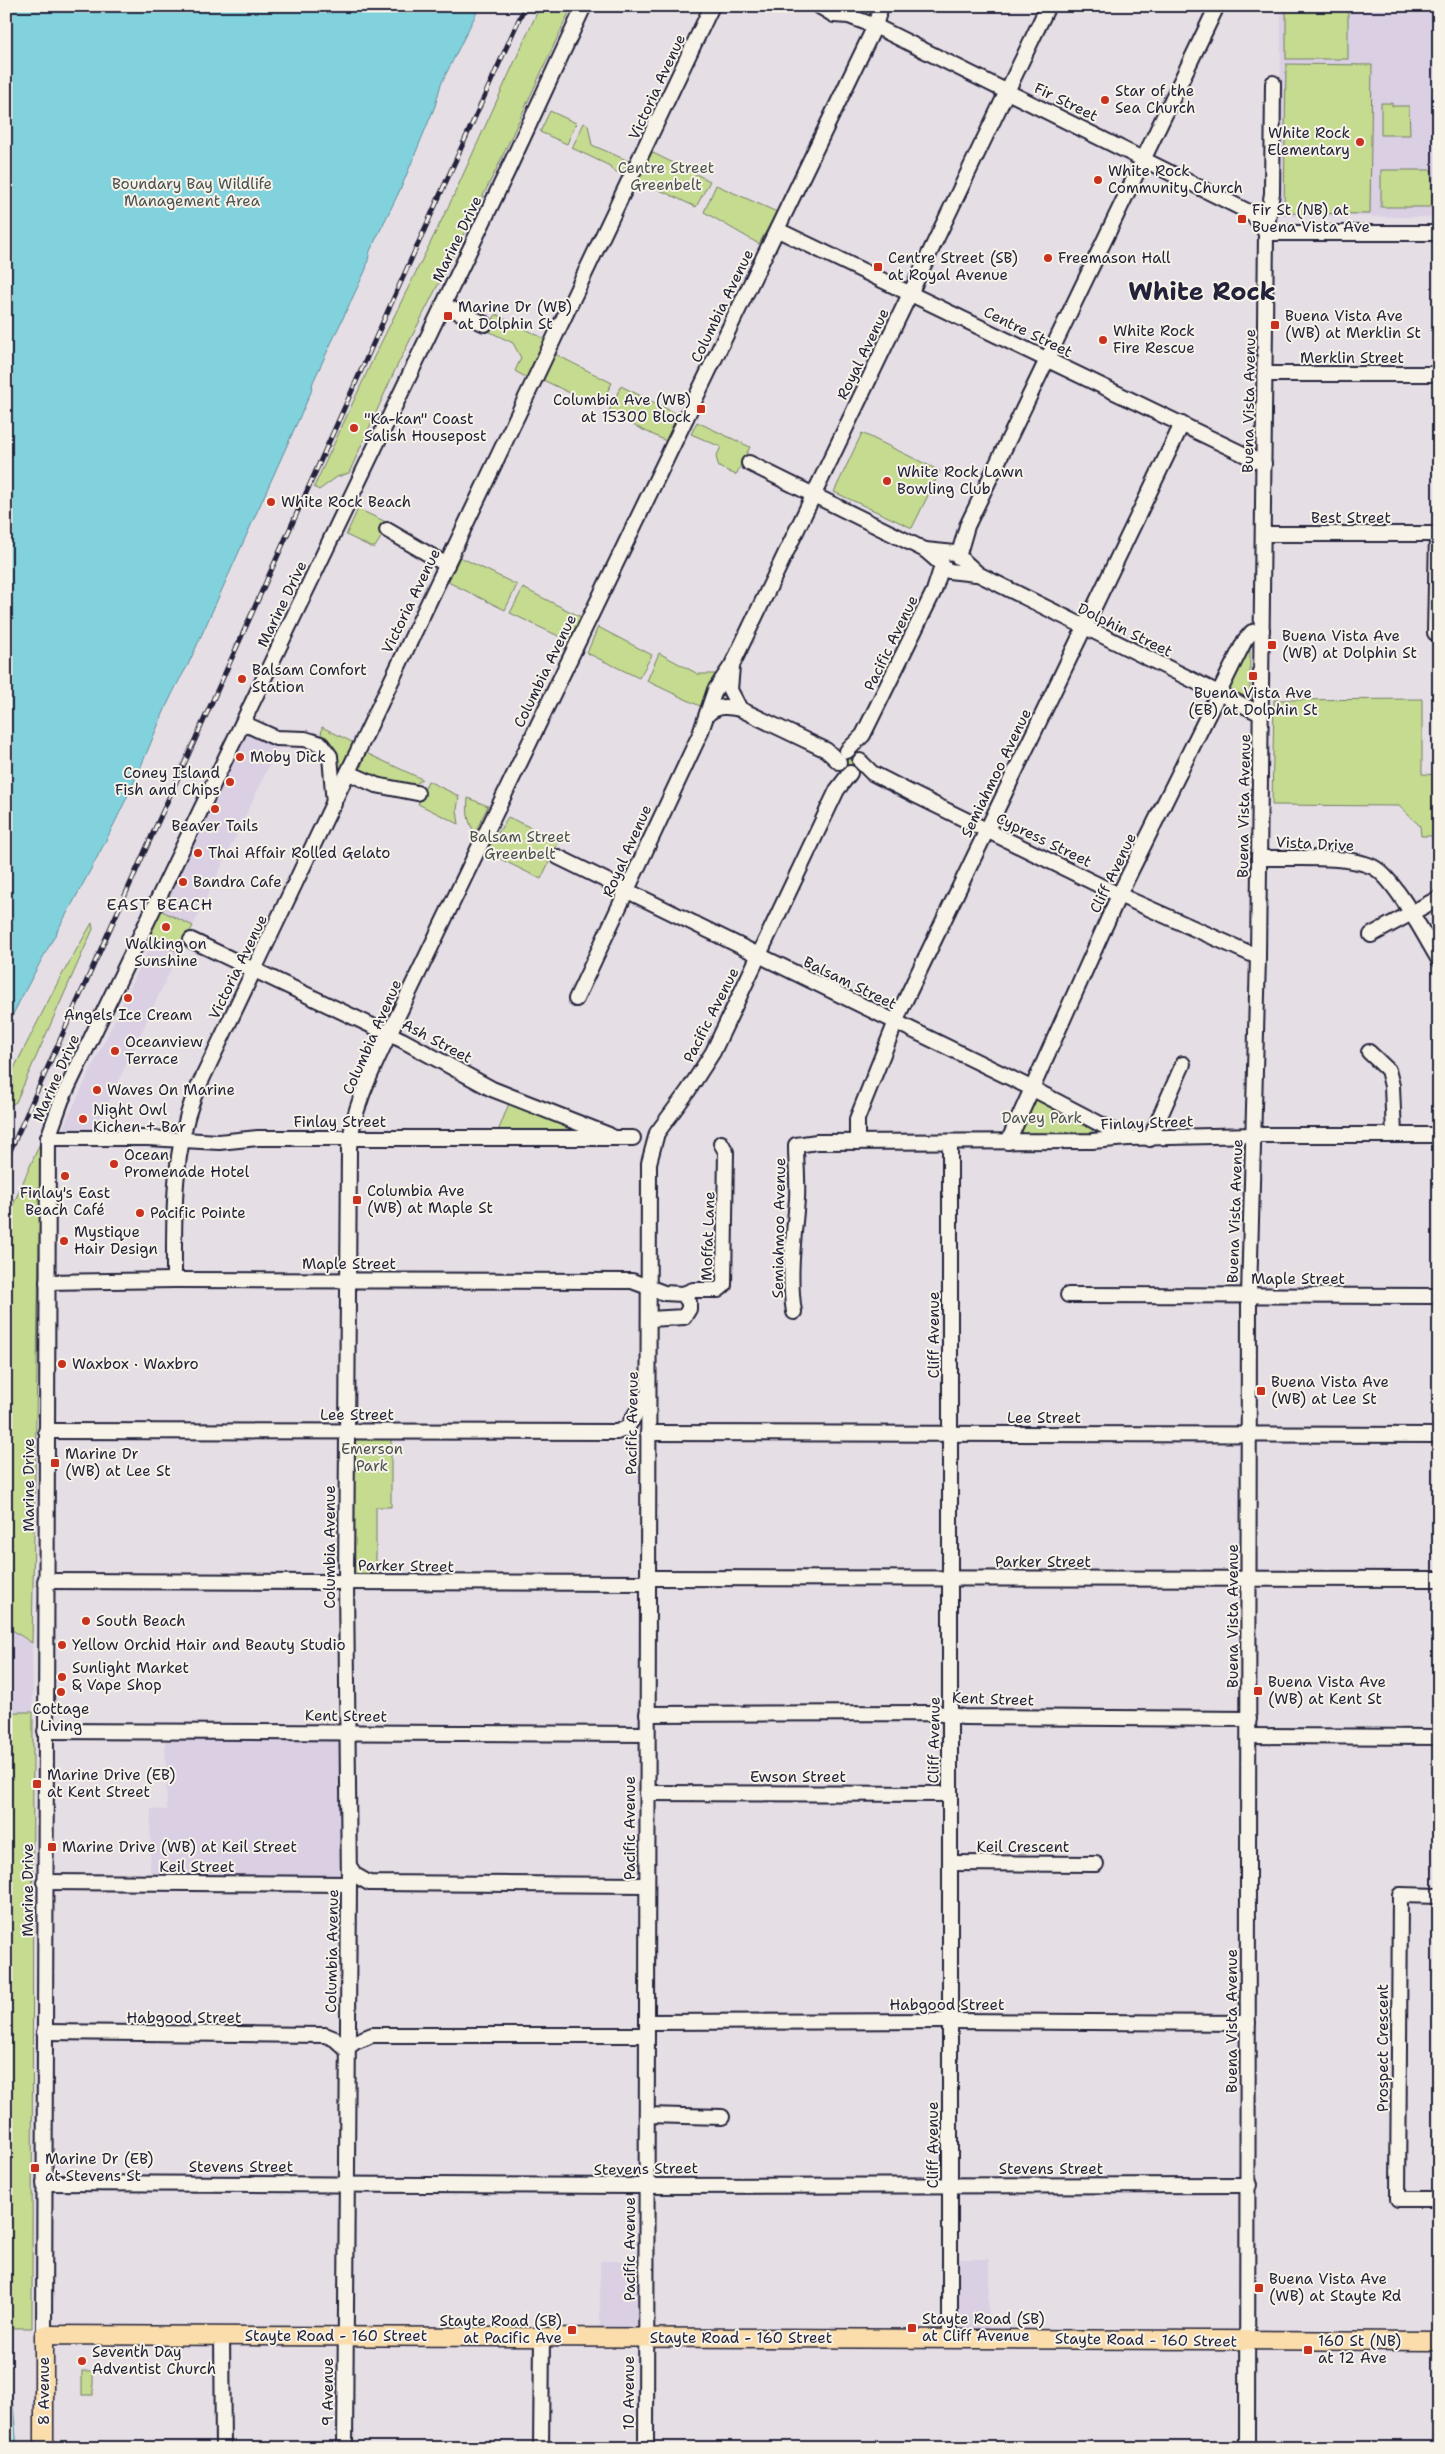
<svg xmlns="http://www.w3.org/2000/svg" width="1445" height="2454" font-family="'Shantell Sans',sans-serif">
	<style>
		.built { fill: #dacfe3 }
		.green { fill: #c4db90; stroke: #737e66 }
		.water { fill: #82d2dd; stroke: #5c8c9c }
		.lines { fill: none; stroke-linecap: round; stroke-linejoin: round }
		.minor-casing { stroke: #22223b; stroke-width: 18 }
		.major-casing { stroke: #22223b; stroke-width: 21 }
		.minor { stroke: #f7f3e8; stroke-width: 14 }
		.major { stroke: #faddab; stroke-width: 18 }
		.rail-casing { stroke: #22223b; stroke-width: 5 }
		.rail { stroke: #f7f3e8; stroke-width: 3; stroke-dasharray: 9; stroke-linecap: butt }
		.poi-dot { fill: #c8321e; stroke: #f7f3e8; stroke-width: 2 }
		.labels { text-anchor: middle; stroke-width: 4; stroke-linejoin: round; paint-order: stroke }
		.street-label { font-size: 15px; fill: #22223b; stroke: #f7f3e8 }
		.poi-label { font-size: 15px; fill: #22223b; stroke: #f7f3e8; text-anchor: start }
		.park-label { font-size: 15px; fill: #4a5050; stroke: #f7f3e8 }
		.neighbourhood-label { font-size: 16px; letter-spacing: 1px; fill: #22223b; stroke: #f7f3e8 }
		.town-label { font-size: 25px; font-weight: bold; fill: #22223b; stroke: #f7f3e8 }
	</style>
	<rect width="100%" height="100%" fill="#e6dee5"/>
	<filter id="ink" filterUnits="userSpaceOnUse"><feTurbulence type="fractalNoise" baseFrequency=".02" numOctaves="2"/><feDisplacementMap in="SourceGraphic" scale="10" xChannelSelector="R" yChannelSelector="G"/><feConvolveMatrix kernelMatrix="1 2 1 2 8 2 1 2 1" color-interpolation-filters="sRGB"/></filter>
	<g filter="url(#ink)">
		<g class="built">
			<polygon points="1281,6 1439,6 1439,217 1280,216"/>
			<polygon points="246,734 277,749 193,926 160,910"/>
			<polygon points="153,940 179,952 109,1101 91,1135 61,1132"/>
			<polygon points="6,1626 32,1643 33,1712 6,1712"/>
			<polygon points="165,1735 328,1738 338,1742 342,1746 342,1870 340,1874 337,1877 281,1879 260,1876 150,1875 151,1809 167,1810"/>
			<polygon points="955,2259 989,2259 988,2334 964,2332 956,2322"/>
			<polygon points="600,2261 641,2261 641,2321 634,2330 600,2332"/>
		</g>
		<g class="green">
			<polygon points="540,6 572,6 497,168 395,370 349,473 337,477 319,490 314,487 373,359 452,199"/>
			<rect x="1286" y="6" width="62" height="53"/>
			<polygon points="1286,64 1372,65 1370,214 1284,213"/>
			<polygon points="1381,103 1392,103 1392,106 1409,106 1410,135 1381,135"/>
			<polygon points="550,111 576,123 567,144 540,132"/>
			<polygon points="584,123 588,125 592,145 631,162 624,176 611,169 610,166 572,148"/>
			<polygon points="651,152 710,181 696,207 638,180"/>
			<rect x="1381" y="170" width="51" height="37"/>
			<polygon points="716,185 777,212 759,244 704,212"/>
			<polygon points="496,314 545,339 527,378 515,371 521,358 513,343 488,331"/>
			<polygon points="555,354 612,383 599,407 543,380"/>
			<polygon points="621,386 679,415 666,441 608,413"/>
			<polygon points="697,422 750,447 736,475 719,467 716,457 721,447 691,434"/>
			<polygon points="862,433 940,471 912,528 834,492"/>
			<polygon points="358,509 386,522 381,532 382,536 375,547 371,547 346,535"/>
			<polygon points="460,557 517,585 505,610 448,582"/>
			<polygon points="523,588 583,618 571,642 510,613"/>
			<polygon points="598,627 652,655 639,678 587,653"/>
			<polygon points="1250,641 1250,701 1226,690"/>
			<polygon points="659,653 698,674 715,674 702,707 647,681"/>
			<polygon points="1422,699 1422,774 1439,775 1439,836 1421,836 1420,826 1399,806 1272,805 1274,700"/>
			<polygon points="322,727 354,743 337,781 331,748 321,736"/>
			<path d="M366,753L422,779L416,784C399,785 373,782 360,769Z"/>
			<circle cx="849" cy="762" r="8"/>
			<polygon points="428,781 459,796 457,810 459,824 418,804"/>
			<path d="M468,798L488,806L475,833C467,821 467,812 468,798Z"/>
			<polygon points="508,817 559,841 541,879 486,852"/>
			<polygon points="160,910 193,926 179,952 147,937"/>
			<polygon points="92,923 93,929 16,1102 6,1108 6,1084 59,980"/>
			<polygon points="1034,1097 1092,1127 1092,1135 1024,1135 1019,1131"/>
			<polygon points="510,1101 580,1131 572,1134 497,1134"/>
			<polygon points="41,1141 32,1643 6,1626 6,1221"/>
			<polygon points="391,1437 391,1507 376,1507 376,1577 357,1576 351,1570 351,1555 354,1547 354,1440"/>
			<polygon points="6,1712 33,1712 32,2328 6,2328"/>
			<rect x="82" y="2371" width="11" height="24"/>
		</g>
		<g class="water">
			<path d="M6,6H480L441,84L435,106L401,188L370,251L366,269L313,382L311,392L188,665C165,702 152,743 134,782C96,867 47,945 6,1028Z"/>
			<polygon points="6,2378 13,2405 17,2448 6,2448"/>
		</g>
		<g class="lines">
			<g class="minor-casing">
				<g id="minor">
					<polyline points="819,6 834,15 849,16 875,26 1253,214 1266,233"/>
					<polyline points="778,230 1264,464"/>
					<polyline points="1266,233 1439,233"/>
					<polyline points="443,305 485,324"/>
					<polyline points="1265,374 1439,374"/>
					<polyline points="749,463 925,550 940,563"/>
					<polyline points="387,530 447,565"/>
					<polyline points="1264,534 1439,534"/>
					<polyline points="925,550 955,553 978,574 1261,714"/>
					<polyline points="958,557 967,526 1217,6"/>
					<polyline points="941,558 942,566 949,571 976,574"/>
					<polyline points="1435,633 1437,534"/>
					<polyline points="732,666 730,690 740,709 826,750 839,762"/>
					<path d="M707,715C717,705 727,706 740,709"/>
					<polyline points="243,723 276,738 305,739 321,744 330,756 334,804"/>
					<polyline points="847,751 863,735 934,591 942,566"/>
					<polyline points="860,761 872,773 915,795 1119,895 1258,957"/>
					<polyline points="349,773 376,785 417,793"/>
					<polyline points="558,857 1031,1088 1127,1138"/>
					<path d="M1259,858C1289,859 1347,854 1373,867C1395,878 1425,937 1439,960"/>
					<polyline points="1371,935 1439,898"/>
					<polyline points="191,940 402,1040 492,1089 609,1135"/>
					<polyline points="576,999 700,734 715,690 732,665 1048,6"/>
					<polyline points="1369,1052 1388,1070 1392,1086 1394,1135"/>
					<polyline points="48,1138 148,1138 219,1142 258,1138 633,1138"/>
					<polyline points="1150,1139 1183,1064"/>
					<polyline points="857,1142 857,1119 901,1009 1182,424"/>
					<polyline points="1008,1142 1119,895 1245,640 1252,632 1262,630"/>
					<path d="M174,1280C174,1217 172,1155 194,1096L712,6"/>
					<polyline points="47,1282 174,1280 632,1281 664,1293 683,1294 689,1302 689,1309 684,1317 650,1319"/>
					<polyline points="683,1294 693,1290 718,1290 724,1285 726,1152 721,1143"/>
					<polyline points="1068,1295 1439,1296"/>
					<path d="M794,1312C788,1274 794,1238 797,1199C798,1182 796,1163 796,1145L817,1142L1092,1141L1128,1138L1254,1135H1439"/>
					<polyline points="46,1431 617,1432 627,1428 648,1394"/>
					<polyline points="648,1433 1439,1435"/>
					<polyline points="647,1578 1439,1579"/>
					<polyline points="45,1581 647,1583"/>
					<polyline points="647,1714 936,1713 964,1717 1249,1719"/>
					<polyline points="45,1731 647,1734"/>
					<polyline points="1250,1736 1439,1737"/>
					<polyline points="647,1793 950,1794"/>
					<polyline points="950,1863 1096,1864"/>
					<polyline points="349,1866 355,1875 369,1883 646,1885"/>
					<polyline points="44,1882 349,1884"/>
					<polyline points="1439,1896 1400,1895 1398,2199 1439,2199"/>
					<polyline points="647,2022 950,2021 1248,2023"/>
					<polyline points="44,2032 325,2035 335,2039 346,2049"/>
					<polyline points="346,2049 355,2042 372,2035 647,2035"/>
					<polyline points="647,2115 722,2117"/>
					<polyline points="44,2183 631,2186 1249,2185"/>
					<polyline points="44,2335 48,1138 62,1099 507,172 584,6"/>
					<polyline points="222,2335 223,2448"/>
					<polyline points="950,2338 950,1142"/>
					<path d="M345,2448L349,1884L346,1582L349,1148C353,1107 372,1071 389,1034L875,26L881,6"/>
					<polyline points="541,2448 542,2337"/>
					<polyline points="646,2448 649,1163 657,1133 688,1091 713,1052 837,790 850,773"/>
					<polyline points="1247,2448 1249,1296 1258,957 1266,233 1272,193 1273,83"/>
				</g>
			</g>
			<g class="major-casing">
				<polyline id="major" points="44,2448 44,2335 1439,2341"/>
			</g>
			<use href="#minor" class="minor"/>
			<use href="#major" class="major"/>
			<g class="rail-casing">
				<polyline id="rail" points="6,1160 525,6"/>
			</g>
			<use href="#rail" class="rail"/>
		</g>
	</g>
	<g class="poi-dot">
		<circle cx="1105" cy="100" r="5"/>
		<circle cx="1360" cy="142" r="5"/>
		<circle cx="1098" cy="180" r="5"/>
		<rect x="1237" y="214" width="10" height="10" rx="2.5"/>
		<circle cx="1048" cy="258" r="5"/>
		<rect x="873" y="262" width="10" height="10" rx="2.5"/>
		<rect x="443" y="311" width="10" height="10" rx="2.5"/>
		<rect x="1270" y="320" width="10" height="10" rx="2.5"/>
		<circle cx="1103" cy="340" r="5"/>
		<rect x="696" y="404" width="10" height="10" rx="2.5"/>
		<circle cx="354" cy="428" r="5"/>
		<circle cx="887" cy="481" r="5"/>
		<circle cx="271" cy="502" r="5"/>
		<rect x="1267" y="640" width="10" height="10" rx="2.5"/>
		<rect x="1248" y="671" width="10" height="10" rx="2.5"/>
		<circle cx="242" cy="679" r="5"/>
		<circle cx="240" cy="757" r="5"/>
		<circle cx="230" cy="782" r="5"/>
		<circle cx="215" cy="809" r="5"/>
		<circle cx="198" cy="853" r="5"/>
		<circle cx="183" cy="882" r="5"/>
		<circle cx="166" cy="927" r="5"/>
		<circle cx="128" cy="998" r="5"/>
		<circle cx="115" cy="1051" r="5"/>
		<circle cx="97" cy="1090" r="5"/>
		<circle cx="83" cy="1119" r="5"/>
		<circle cx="114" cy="1164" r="5"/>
		<circle cx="65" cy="1176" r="5"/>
		<rect x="352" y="1195" width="10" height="10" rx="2.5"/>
		<circle cx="140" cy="1213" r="5"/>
		<circle cx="64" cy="1241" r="5"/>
		<circle cx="62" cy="1364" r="5"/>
		<rect x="1256" y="1386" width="10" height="10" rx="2.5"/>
		<rect x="50" y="1458" width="10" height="10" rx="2.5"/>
		<circle cx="86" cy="1621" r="5"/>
		<circle cx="62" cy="1645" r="5"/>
		<circle cx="62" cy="1677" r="5"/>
		<rect x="1253" y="1686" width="10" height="10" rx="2.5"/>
		<circle cx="61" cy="1692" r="5"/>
		<rect x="32" y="1779" width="10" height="10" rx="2.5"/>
		<rect x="47" y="1842" width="10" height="10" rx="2.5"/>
		<rect x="30" y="2163" width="10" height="10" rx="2.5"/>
		<rect x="1254" y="2283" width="10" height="10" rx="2.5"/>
		<rect x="907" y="2323" width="10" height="10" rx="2.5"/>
		<rect x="567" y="2325" width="10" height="10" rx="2.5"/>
		<rect x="1303" y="2345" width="10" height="10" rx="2.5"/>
		<circle cx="82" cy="2361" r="5"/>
	</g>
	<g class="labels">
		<g class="street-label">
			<text transform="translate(657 87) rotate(-65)" y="5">Victoria Avenue</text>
			<text transform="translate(1066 102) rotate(26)" y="5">Fir Street</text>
			<text transform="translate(457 239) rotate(-64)" y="5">Marine Drive</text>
			<text transform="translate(722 306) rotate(-64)" y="5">Columbia Avenue</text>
			<text transform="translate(1028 332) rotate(26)" y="5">Centre Street</text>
			<text transform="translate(863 354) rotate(-64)" y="5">Royal Avenue</text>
			<text x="1352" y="363">Merklin Street</text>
			<text transform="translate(1249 401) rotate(-89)" y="5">Buena Vista Avenue</text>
			<text x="1351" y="523">Best Street</text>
			<text transform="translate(411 601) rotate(-64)" y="5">Victoria Avenue</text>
			<text transform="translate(282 604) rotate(-64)" y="5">Marine Drive</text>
			<text transform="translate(1125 630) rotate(26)" y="5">Dolphin Street</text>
			<text transform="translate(891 643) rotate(-64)" y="5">Pacific Avenue</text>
			<text transform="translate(545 671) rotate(-64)" y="5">Columbia Avenue</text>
			<text transform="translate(996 773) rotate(-64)" y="5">Semiahmoo Avenue</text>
			<text transform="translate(1244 806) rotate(-89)" y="5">Buena Vista Avenue</text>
			<text transform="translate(1044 840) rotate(26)" y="5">Cypress Street</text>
			<text transform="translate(1315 844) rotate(3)" y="5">Vista Drive</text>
			<text transform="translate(627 851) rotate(-66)" y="5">Royal Avenue</text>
			<text transform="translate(1113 873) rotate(-64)" y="5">Cliff Avenue</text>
			<text transform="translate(238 967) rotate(-64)" y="5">Victoria Avenue</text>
			<text transform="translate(850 983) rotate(26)" y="5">Balsam Street</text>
			<text transform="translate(711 1015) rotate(-63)" y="5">Pacific Avenue</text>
			<text transform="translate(372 1037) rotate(-66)" y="5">Columbia Avenue</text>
			<text transform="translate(437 1041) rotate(28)" y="5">Ash Street</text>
			<text transform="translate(56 1078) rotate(-66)" y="5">Marine Drive</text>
			<text x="340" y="1127">Finlay Street</text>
			<text transform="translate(1147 1123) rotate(-2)" y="5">Finlay Street</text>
			<text transform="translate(1235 1211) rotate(-88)" y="5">Buena Vista Avenue</text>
			<text transform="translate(779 1228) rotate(-89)" y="5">Semiahmoo Avenue</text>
			<text transform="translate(708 1236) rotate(-88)" y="5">Moffat Lane</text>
			<text x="349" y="1269">Maple Street</text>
			<text x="1298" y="1284">Maple Street</text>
			<text transform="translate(934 1335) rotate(-90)" y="5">Cliff Avenue</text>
			<text x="357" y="1420">Lee Street</text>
			<text x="1044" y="1423">Lee Street</text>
			<text transform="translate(632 1423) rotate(-89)" y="5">Pacific Avenue</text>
			<text transform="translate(29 1485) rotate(-90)" y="5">Marine Drive</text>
			<text transform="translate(330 1547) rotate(-90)" y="5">Columbia Avenue</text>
			<text x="1043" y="1567">Parker Street</text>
			<text transform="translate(406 1566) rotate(1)" y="5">Parker Street</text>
			<text transform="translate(1233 1616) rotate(-90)" y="5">Buena Vista Avenue</text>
			<text transform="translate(993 1699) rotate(2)" y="5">Kent Street</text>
			<text transform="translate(346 1716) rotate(1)" y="5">Kent Street</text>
			<text transform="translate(934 1740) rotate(-89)" y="5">Cliff Avenue</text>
			<text x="798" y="1782">Ewson Street</text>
			<text transform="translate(630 1828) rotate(-90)" y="5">Pacific Avenue</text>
			<text x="1023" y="1852">Keil Crescent</text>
			<text x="197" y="1872">Keil Street</text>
			<text transform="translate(28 1890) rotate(-90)" y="5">Marine Drive</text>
			<text transform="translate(332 1951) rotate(-89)" y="5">Columbia Avenue</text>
			<text x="947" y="2010">Habgood Street</text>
			<text x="184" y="2023">Habgood Street</text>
			<text transform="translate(1232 2021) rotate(-90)" y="5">Buena Vista Avenue</text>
			<text transform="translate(1383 2048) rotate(-90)" y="5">Prospect Crescent</text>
			<text transform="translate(933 2145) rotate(-90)" y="5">Cliff Avenue</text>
			<text x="241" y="2172">Stevens Street</text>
			<text transform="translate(646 2169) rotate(-1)" y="5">Stevens Street</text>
			<text x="1051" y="2174">Stevens Street</text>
			<text transform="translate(630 2249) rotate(-90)" y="5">Pacific Avenue</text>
			<text x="336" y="2341">Stayte Road - 160 Street</text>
			<text x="741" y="2343">Stayte Road - 160 Street</text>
			<text transform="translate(1146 2340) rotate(1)" y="5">Stayte Road - 160 Street</text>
			<text transform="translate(44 2391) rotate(-90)" y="5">8 Avenue</text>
			<text transform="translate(328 2392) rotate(-90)" y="5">9 Avenue</text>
			<text transform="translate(629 2393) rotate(-90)" y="5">10 Avenue</text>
		</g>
		<g class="poi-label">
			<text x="1115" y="96">Star of the<tspan x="1115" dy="17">Sea Church</tspan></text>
			<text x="1350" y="138" text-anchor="end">White Rock<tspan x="1350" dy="17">Elementary</tspan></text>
			<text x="1108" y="176">White Rock<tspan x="1108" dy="17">Community Church</tspan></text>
			<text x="1252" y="215">Fir St (NB) at<tspan x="1252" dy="17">Buena Vista Ave</tspan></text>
			<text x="888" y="263">Centre Street (SB)<tspan x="888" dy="17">at Royal Avenue</tspan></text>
			<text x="1058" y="263">Freemason Hall</text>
			<text x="458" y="312">Marine Dr (WB)<tspan x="458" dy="17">at Dolphin St</tspan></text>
			<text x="1285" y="321">Buena Vista Ave<tspan x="1285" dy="17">(WB) at Merklin St</tspan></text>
			<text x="1113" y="336">White Rock<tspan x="1113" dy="17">Fire Rescue</tspan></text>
			<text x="691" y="405" text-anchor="end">Columbia Ave (WB)<tspan x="691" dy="17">at 15300 Block</tspan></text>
			<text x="364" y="424">"Ka-kan" Coast<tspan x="364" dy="17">Salish Housepost</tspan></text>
			<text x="897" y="477">White Rock Lawn<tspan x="897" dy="17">Bowling Club</tspan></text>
			<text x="281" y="507">White Rock Beach</text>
			<text x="1282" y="641">Buena Vista Ave<tspan x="1282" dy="17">(WB) at Dolphin St</tspan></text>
			<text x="252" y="675">Balsam Comfort<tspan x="252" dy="17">Station</tspan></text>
			<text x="1253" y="698" text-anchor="middle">Buena Vista Ave<tspan x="1253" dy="17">(EB) at Dolphin St</tspan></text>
			<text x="250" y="762">Moby Dick</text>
			<text x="220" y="778" text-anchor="end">Coney Island<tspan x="220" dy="17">Fish and Chips</tspan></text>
			<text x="215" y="831" text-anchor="middle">Beaver Tails</text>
			<text x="208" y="858">Thai Affair Rolled Gelato</text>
			<text x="193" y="887">Bandra Cafe</text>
			<text x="166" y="949" text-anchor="middle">Walking on<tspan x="166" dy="17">Sunshine</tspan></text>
			<text x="128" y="1020" text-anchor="middle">Angels Ice Cream</text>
			<text x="125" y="1047">Oceanview<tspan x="125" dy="17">Terrace</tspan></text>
			<text x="107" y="1095">Waves On Marine</text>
			<text x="93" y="1115">Night Owl<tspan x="93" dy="17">Kichen + Bar</tspan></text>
			<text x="124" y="1160">Ocean<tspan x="124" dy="17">Promenade Hotel</tspan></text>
			<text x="367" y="1196">Columbia Ave<tspan x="367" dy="17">(WB) at Maple St</tspan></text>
			<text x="65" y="1198" text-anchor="middle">Finlay's East<tspan x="65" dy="17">Beach Café</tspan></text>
			<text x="150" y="1218">Pacific Pointe</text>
			<text x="74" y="1237">Mystique<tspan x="74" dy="17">Hair Design</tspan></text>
			<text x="72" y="1369">Waxbox · Waxbro</text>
			<text x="1271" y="1387">Buena Vista Ave<tspan x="1271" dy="17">(WB) at Lee St</tspan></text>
			<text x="65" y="1459">Marine Dr<tspan x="65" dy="17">(WB) at Lee St</tspan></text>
			<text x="96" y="1626">South Beach</text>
			<text x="72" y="1650">Yellow Orchid Hair and Beauty Studio</text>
			<text x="72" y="1673">Sunlight Market<tspan x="72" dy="17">&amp; Vape Shop</tspan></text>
			<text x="1268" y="1687">Buena Vista Ave<tspan x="1268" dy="17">(WB) at Kent St</tspan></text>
			<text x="61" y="1714" text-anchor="middle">Cottage<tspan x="61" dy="17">Living</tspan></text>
			<text x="47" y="1780">Marine Drive (EB)<tspan x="47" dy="17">at Kent Street</tspan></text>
			<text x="62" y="1852">Marine Drive (WB) at Keil Street</text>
			<text x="45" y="2164">Marine Dr (EB)<tspan x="45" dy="17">at Stevens St</tspan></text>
			<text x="1269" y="2284">Buena Vista Ave<tspan x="1269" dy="17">(WB) at Stayte Rd</tspan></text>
			<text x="922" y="2324">Stayte Road (SB)<tspan x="922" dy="17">at Cliff Avenue</tspan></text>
			<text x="562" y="2326" text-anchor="end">Stayte Road (SB)<tspan x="562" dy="17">at Pacific Ave</tspan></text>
			<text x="1318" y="2346">160 St (NB)<tspan x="1318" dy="17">at 12 Ave</tspan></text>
			<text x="92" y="2357">Seventh Day<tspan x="92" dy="17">Adventist Church</tspan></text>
		</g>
		<g class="park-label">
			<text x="666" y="173">Centre Street<tspan x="666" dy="17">Greenbelt</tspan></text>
			<text x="192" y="189">Boundary Bay Wildlife<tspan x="192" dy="17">Management Area</tspan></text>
			<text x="520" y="842">Balsam Street<tspan x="520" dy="17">Greenbelt</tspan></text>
			<text x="1042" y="1123">Davey Park</text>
			<text x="372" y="1454">Emerson<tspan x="372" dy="17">Park</tspan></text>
		</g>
		<g class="neighbourhood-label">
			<text x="160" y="910">EAST BEACH</text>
		</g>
		<g class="town-label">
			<text x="1202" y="300">White Rock</text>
		</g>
	</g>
	<rect width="1445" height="2454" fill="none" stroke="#f7f3e8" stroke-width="25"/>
	<rect x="12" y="12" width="1420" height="2429" fill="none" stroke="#22223b" stroke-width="2" filter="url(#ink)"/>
</svg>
